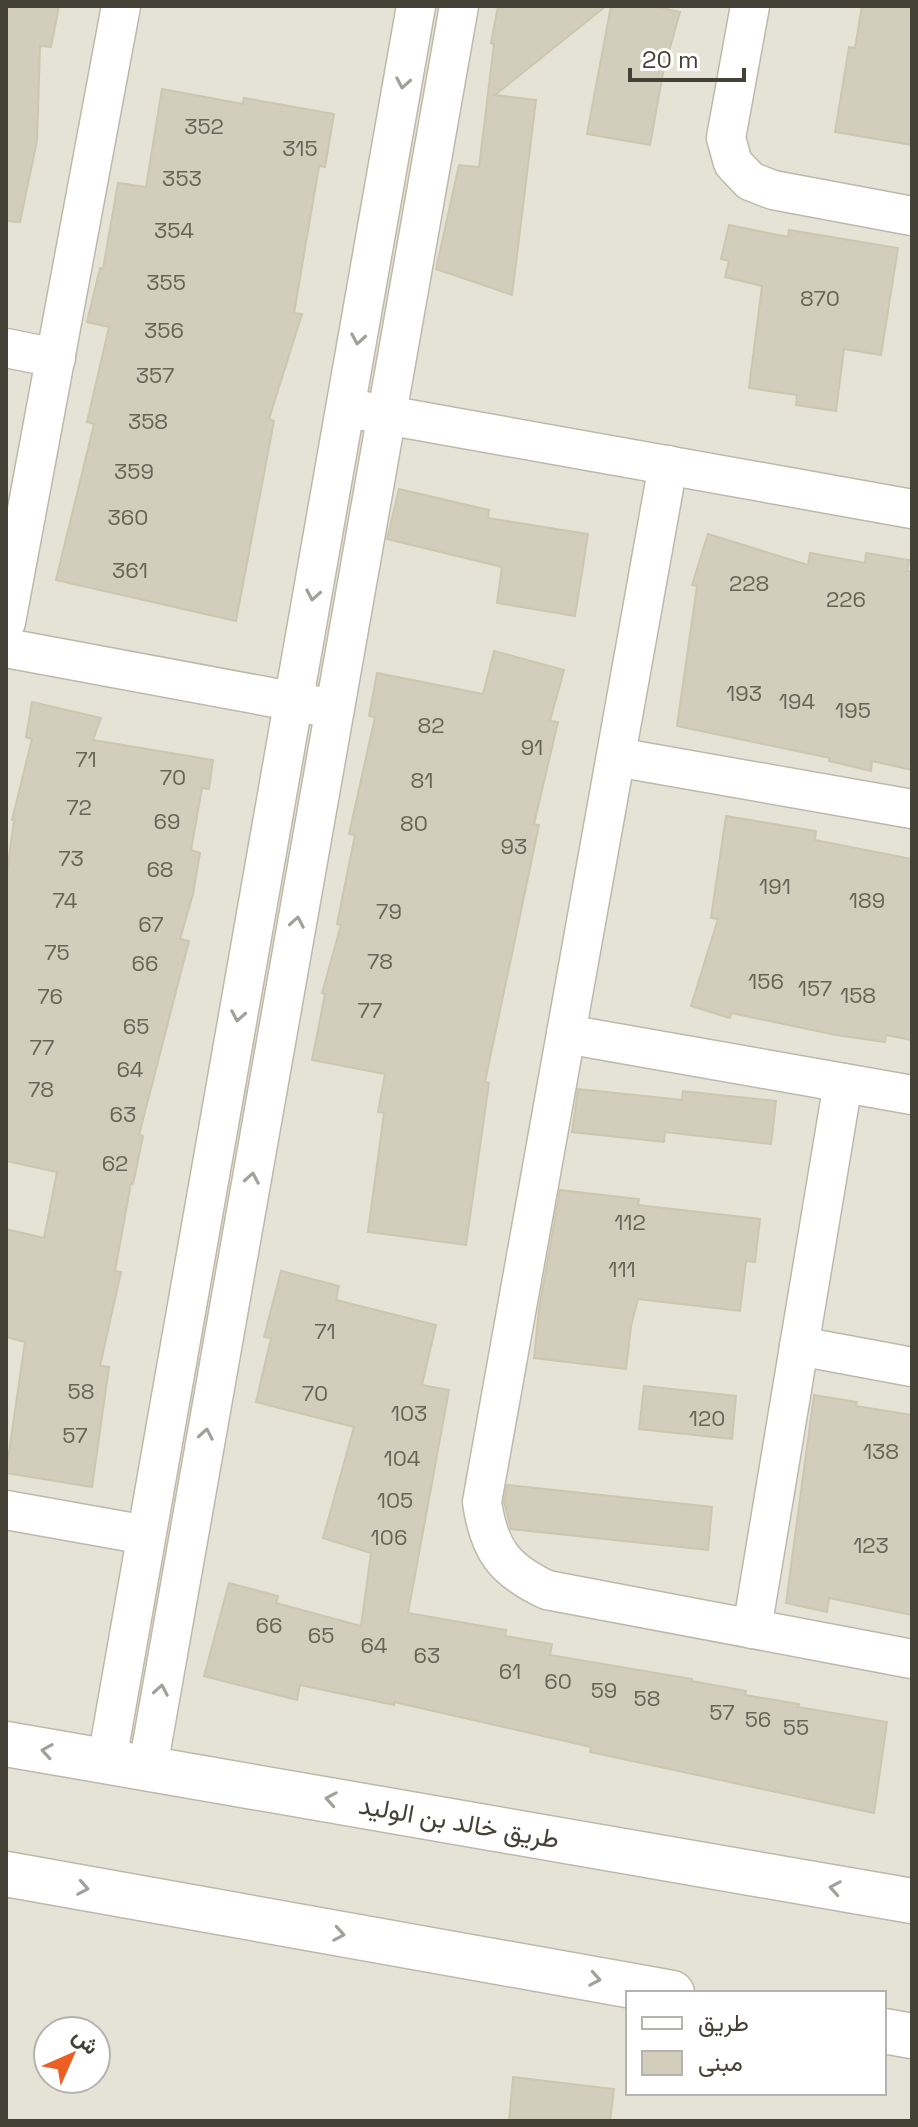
<svg xmlns="http://www.w3.org/2000/svg" width="918" height="2127" font-family="'Space Grotesk',Vazirmatn,sans-serif">
	<style>
		.residential { fill: #e5e3d5; fill-rule: evenodd }
		.building { fill: #d3cdbc; stroke: #cdc6b0; stroke-width: 2 }
		.lines { fill: none; stroke-linecap: round; stroke-linejoin: round }
		.minor-casing { stroke: #bdb9aa; stroke-width: 41 }
		.tertiary-casing { stroke: #bdb9aa; stroke-width: 47 }
		.minor { stroke: #fff; stroke-width: 38 }
		.tertiary { stroke: #fff; stroke-width: 44 }
		.oneway { stroke: #a2a09a }
		.labels { text-anchor: middle; stroke-width: 6; stroke-linejoin: round; paint-order: stroke }
		.number-label { font-size: 22px; fill: #686458 }
		.street-label { font-size: 26px; fill: #444136; stroke: #fff }
	</style>
	<rect width="100%" height="100%" fill="#f2f0e6"/>
	<path class="residential" d="M6,6H912V2121H6ZM628,1993H884V2093H628ZM48,2031H96V2079H48Z"/>
	<g class="building">
		<polygon points="6,6 59,6 51,47 40,46 37,141 20,222 6,221"/>
		<polygon points="498,6 606,6 495,95 536,100 512,295 436,269 459,165 479,167 494,44 491,43"/>
		<polygon points="611,6 653,6 680,12 663,73 650,145 587,134"/>
		<polygon points="862,6 912,6 912,145 835,132 849,47 855,48"/>
		<polygon points="162,89 243,104 244,98 334,114 325,167 319,166 294,313 302,314 269,419 274,421 236,621 56,580 94,424 87,422 109,327 87,322 100,268 103,269 118,183 146,187"/>
		<polygon points="729,225 788,237 789,230 898,248 881,355 844,349 836,411 796,405 797,395 749,388 762,286 725,277 729,261 721,259"/>
		<polygon points="399,489 489,510 488,518 588,534 575,616 497,603 502,567 387,539"/>
		<polygon points="708,534 808,565 810,553 865,563 866,553 909,560 907,571 912,572 912,770 872,761 871,771 829,761 830,758 677,726 697,586 692,585"/>
		<polygon points="494,651 564,670 550,721 558,722 534,824 539,825 485,1082 489,1083 466,1245 368,1232 384,1113 378,1112 385,1074 312,1060 325,994 322,993 341,925 337,924 355,835 349,834 375,717 369,716 377,673 483,694"/>
		<polygon points="32,702 101,718 93,740 213,760 209,789 202,788 191,850 200,853 193,894 180,939 189,941 139,1135 143,1136 133,1184 131,1183 115,1271 121,1272 100,1366 109,1367 92,1487 6,1473 25,1342 6,1337 6,1229 44,1238 57,1172 6,1161 6,880 14,820 12,820 32,739 26,737"/>
		<polygon points="726,816 816,831 815,840 912,859 912,1040 886,1035 885,1042 836,1035 731,1013 730,1018 691,1006 718,919 711,918"/>
		<polygon points="578,1089 682,1100 683,1091 776,1101 771,1144 665,1132 664,1142 572,1132"/>
		<polygon points="560,1190 639,1199 638,1205 760,1219 755,1262 746,1261 740,1311 638,1299 631,1326 626,1369 534,1358 539,1309"/>
		<polygon points="281,1271 339,1286 336,1300 436,1325 422,1385 449,1390 408,1613 506,1630 505,1636 552,1644 550,1655 692,1679 692,1681 746,1691 745,1695 799,1704 798,1707 887,1722 874,1813 590,1752 591,1747 394,1702 394,1705 300,1685 297,1700 204,1676 229,1583 278,1596 276,1603 361,1626 371,1553 323,1538 354,1427 256,1402 271,1338 264,1337"/>
		<polygon points="644,1386 736,1396 732,1439 639,1429"/>
		<polygon points="814,1395 857,1402 856,1406 912,1415 912,1615 829,1598 827,1612 786,1603"/>
		<polygon points="507,1485 712,1507 708,1550 511,1529 504,1502"/>
		<polygon points="513,2077 614,2089 610,2121 509,2121"/>
	</g>
	<g class="lines">
		<g class="minor-casing">
			<g id="minor">
				<polyline points="750,6 726,138 733,163 750,181 773,190 912,216"/>
				<polyline points="6,348 56,358"/>
				<polyline points="364,411 912,509"/>
				<path d="M668,465L482,1502C489,1550 504,1570 547,1590L912,1659"/>
				<polyline points="6,622 121,6"/>
				<polyline points="6,648 318,706"/>
				<polyline points="616,757 912,809"/>
				<polyline points="566,1034 912,1095"/>
				<polyline points="799,1346 912,1367"/>
				<polyline points="6,1510 146,1535"/>
				<polyline points="752,1629 843,1083"/>
				<polyline points="107,1760 416,6"/>
				<polyline points="148,1767 459,6"/>
			</g>
		</g>
		<g class="tertiary-casing">
			<g id="tertiary">
				<polyline points="6,1744 912,1901"/>
				<polyline points="6,1874 672,1993"/>
				<polyline points="884,2031 912,2036"/>
			</g>
		</g>
		<use href="#minor" class="minor"/>
		<use href="#tertiary" class="tertiary"/>
	</g>
	<defs><path id="oneway-chevron" d="M-2-3.5L2.5 0L-2 3.5" fill="none" stroke-width="1.6" stroke-linecap="round" stroke-linejoin="round" transform="scale(2)"/></defs>
	<g class="oneway">
		<use href="#oneway-chevron" transform="translate(403 83) rotate(100)"/>
		<use href="#oneway-chevron" transform="translate(358 339) rotate(100)"/>
		<use href="#oneway-chevron" transform="translate(313 595) rotate(100)"/>
		<use href="#oneway-chevron" transform="translate(297 922) rotate(-80)"/>
		<use href="#oneway-chevron" transform="translate(238 1016) rotate(100)"/>
		<use href="#oneway-chevron" transform="translate(252 1178) rotate(-80)"/>
		<use href="#oneway-chevron" transform="translate(206 1434) rotate(-80)"/>
		<use href="#oneway-chevron" transform="translate(161 1690) rotate(-80)"/>
		<use href="#oneway-chevron" transform="translate(47 1751) rotate(-171)"/>
		<use href="#oneway-chevron" transform="translate(331 1799) rotate(-170)"/>
		<use href="#oneway-chevron" transform="translate(83 1888) rotate(10)"/>
		<use href="#oneway-chevron" transform="translate(835 1888) rotate(-170)"/>
		<use href="#oneway-chevron" transform="translate(339 1934) rotate(10)"/>
		<use href="#oneway-chevron" transform="translate(595 1979) rotate(10)"/>
	</g>
	<g class="labels">
		<g class="number-label">
			<text x="204" y="134">352</text>
			<text x="300" y="156">315</text>
			<text x="182" y="186">353</text>
			<text x="174" y="238">354</text>
			<text x="166" y="290">355</text>
			<text x="820" y="306">870</text>
			<text x="164" y="338">356</text>
			<text x="155" y="383">357</text>
			<text x="148" y="429">358</text>
			<text x="134" y="479">359</text>
			<text x="128" y="525">360</text>
			<text x="130" y="578">361</text>
			<text x="749" y="591">228</text>
			<text x="846" y="607">226</text>
			<text x="744" y="701">193</text>
			<text x="797" y="709">194</text>
			<text x="853" y="718">195</text>
			<text x="431" y="733">82</text>
			<text x="532" y="755">91</text>
			<text x="86" y="767">71</text>
			<text x="173" y="785">70</text>
			<text x="422" y="788">81</text>
			<text x="79" y="815">72</text>
			<text x="167" y="829">69</text>
			<text x="414" y="831">80</text>
			<text x="514" y="854">93</text>
			<text x="71" y="866">73</text>
			<text x="160" y="877">68</text>
			<text x="775" y="894">191</text>
			<text x="65" y="908">74</text>
			<text x="867" y="908">189</text>
			<text x="389" y="919">79</text>
			<text x="151" y="932">67</text>
			<text x="57" y="960">75</text>
			<text x="380" y="969">78</text>
			<text x="145" y="971">66</text>
			<text x="766" y="989">156</text>
			<text x="815" y="996">157</text>
			<text x="858" y="1003">158</text>
			<text x="50" y="1004">76</text>
			<text x="370" y="1018">77</text>
			<text x="136" y="1034">65</text>
			<text x="42" y="1055">77</text>
			<text x="130" y="1077">64</text>
			<text x="41" y="1097">78</text>
			<text x="123" y="1122">63</text>
			<text x="115" y="1171">62</text>
			<text x="630" y="1230">112</text>
			<text x="622" y="1277">111</text>
			<text x="325" y="1339">71</text>
			<text x="81" y="1399">58</text>
			<text x="315" y="1401">70</text>
			<text x="409" y="1421">103</text>
			<text x="707" y="1426">120</text>
			<text x="75" y="1443">57</text>
			<text x="881" y="1459">138</text>
			<text x="402" y="1466">104</text>
			<text x="395" y="1508">105</text>
			<text x="389" y="1545">106</text>
			<text x="871" y="1553">123</text>
			<text x="269" y="1633">66</text>
			<text x="321" y="1643">65</text>
			<text x="374" y="1653">64</text>
			<text x="427" y="1663">63</text>
			<text x="510" y="1679">61</text>
			<text x="558" y="1689">60</text>
			<text x="604" y="1698">59</text>
			<text x="647" y="1706">58</text>
			<text x="722" y="1720">57</text>
			<text x="758" y="1727">56</text>
			<text x="796" y="1735">55</text>
		</g>
		<g class="street-label">
			<text transform="translate(459 1822) rotate(10)" y="9">طريق خالد بن الوليد</text>
		</g>
	</g>
	<rect width="918" height="2127" fill="none" stroke="#444136" stroke-width="16"/>
	<rect x="626" y="1991" width="260" height="104" fill="#ffffff" stroke="#b4b3af" stroke-width="2"/>
	<rect x="642" y="2017" width="40" height="12" fill="#ffffff" stroke="#b4b3af" stroke-width="2"/>
	<text x="698" y="2031" font-size="24" fill="#444136">طريق</text>
	<rect x="642" y="2051" width="40" height="24" fill="#d3cdbc" stroke="#b4b3af" stroke-width="2"/>
	<text x="698" y="2071" font-size="24" fill="#444136">مبنى</text>
	<g transform="translate(72 2055) rotate(45)"><circle r="38" fill="#ffffff" stroke="#b4b3af" stroke-width="2"/>
	<path d="M0-6L14 30L0 20L-14 30Z" fill="#eb5f24"/>
	<text y="-12" font-size="22" font-weight="bold" text-anchor="middle" fill="#444136">ش</text>
	</g>
	<path d="M630 68v12h114v-12" fill="none" stroke="#444136" stroke-width="4"/>
	<text x="642" y="68" font-size="24" fill="#444136" stroke="#ffffff" stroke-width="6" paint-order="stroke">20 m</text>
</svg>
